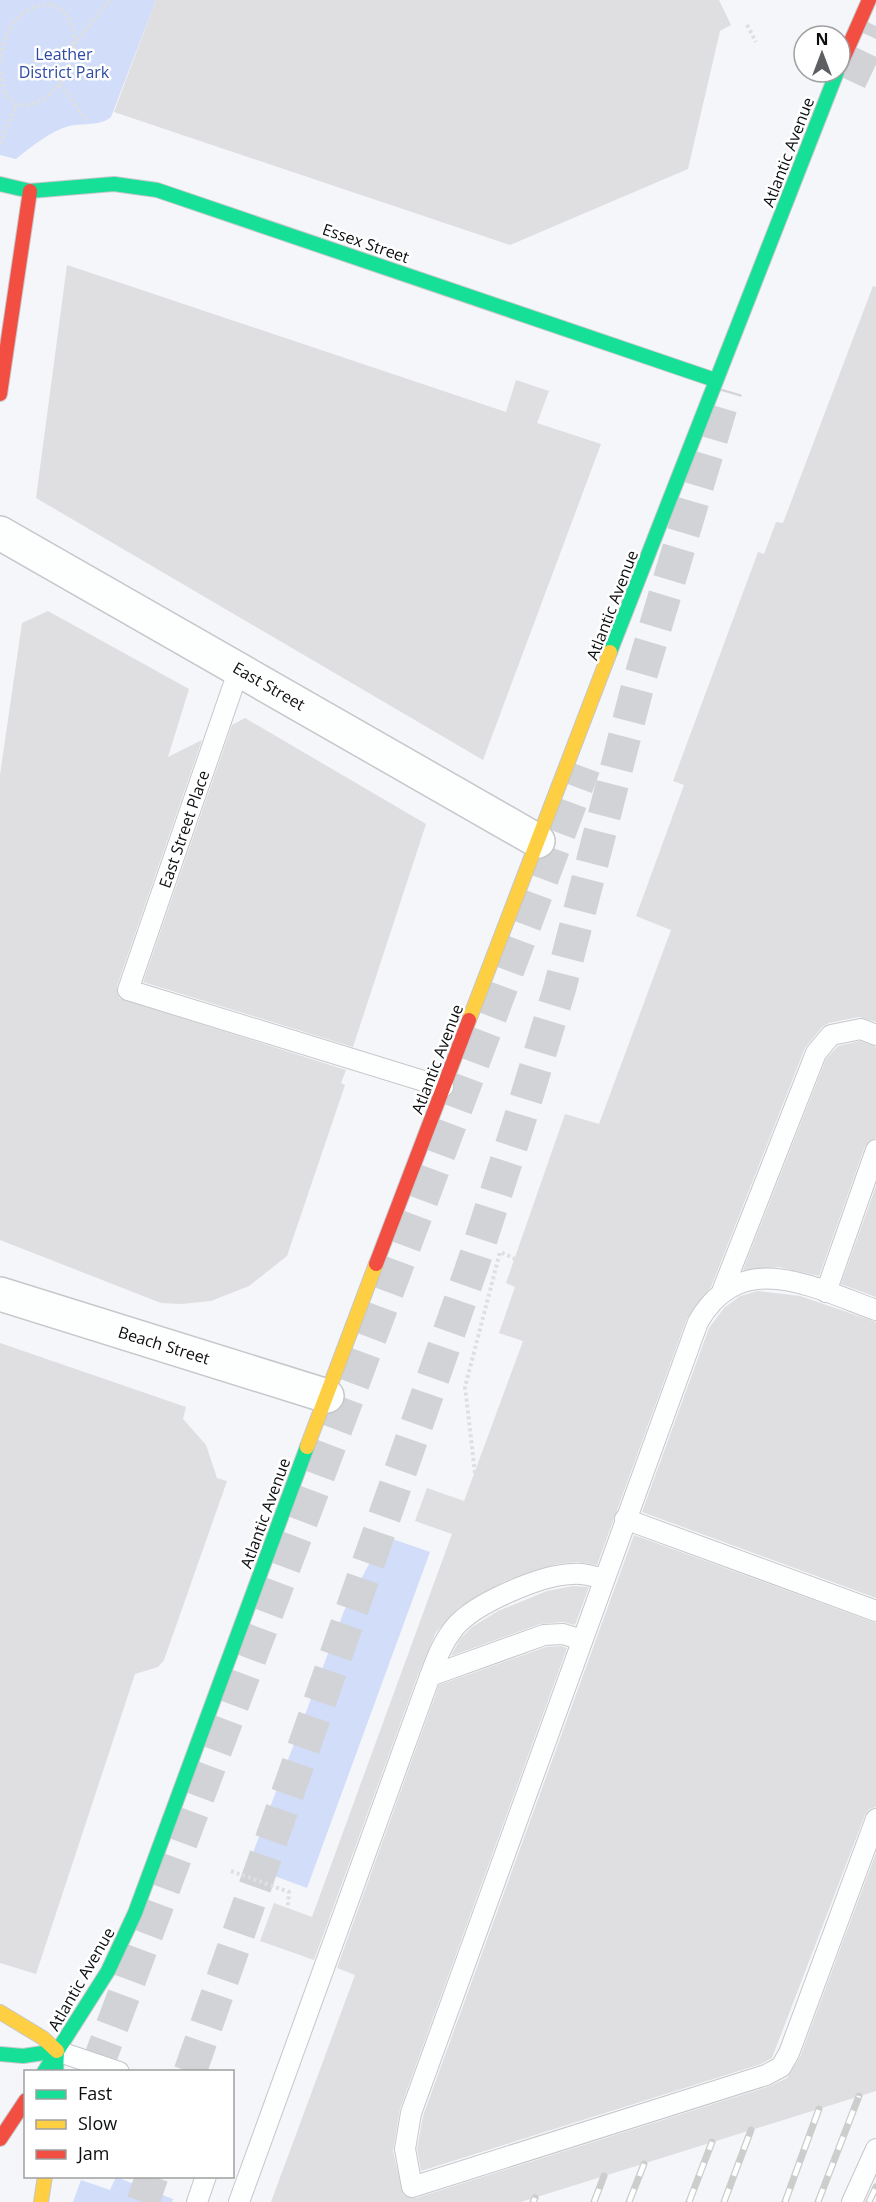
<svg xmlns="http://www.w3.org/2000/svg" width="876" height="2202" font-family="'Open Sans',sans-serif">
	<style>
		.green { fill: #d1ddf9 }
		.building { fill: #dfdee0 }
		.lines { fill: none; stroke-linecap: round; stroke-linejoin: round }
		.highway-tunnel { stroke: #d1d3d7; stroke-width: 33; stroke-dasharray: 33 16; stroke-linecap: butt }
		.lane-casing { stroke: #c5c7ca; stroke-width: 22 }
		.street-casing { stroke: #c5c7ca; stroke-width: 36 }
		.fast-casing { stroke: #c5c7ca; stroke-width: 16 }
		.slow-casing { stroke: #c5c7ca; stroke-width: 16 }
		.jam-casing { stroke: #c5c7ca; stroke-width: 16 }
		.path { stroke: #dedfe0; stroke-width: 4; stroke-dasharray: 3 3; stroke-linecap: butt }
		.lane { stroke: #fdfefe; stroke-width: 20 }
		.street { stroke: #fdfefe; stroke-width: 33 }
		.fast { stroke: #16e098; stroke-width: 14 }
		.slow { stroke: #ffcf43; stroke-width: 14 }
		.jam { stroke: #f24e42; stroke-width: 14 }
		.rail-casing { stroke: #cdcdce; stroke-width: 7 }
		.rail { stroke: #fff; stroke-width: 4.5; stroke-dasharray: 14; stroke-linecap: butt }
		.labels { text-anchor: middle; stroke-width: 5; stroke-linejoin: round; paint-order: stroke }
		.park-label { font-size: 16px; fill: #2e4ca3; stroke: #fff }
		.street-label { font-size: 16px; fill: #0d0e10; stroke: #fff }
	</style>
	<rect width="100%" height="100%" fill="#f4f6fa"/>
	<g class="green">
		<path d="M0,0H156L111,117C101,126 83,123 69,126C49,132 32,146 16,159L0,155Z"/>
		<polygon points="384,1536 430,1552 307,1888 248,1866 344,1611"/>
		<polygon points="116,2177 173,2199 172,2202 73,2202 81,2180 110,2190"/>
	</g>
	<g class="building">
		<polygon points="156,0 719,0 731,25 720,31 688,169 510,245 114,112"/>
		<polygon points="67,265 506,412 516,380 549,391 537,423 601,444 483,760 36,498"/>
		<polygon points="873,286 876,287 876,1022 859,1017 829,1023 822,1027 805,1048 711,1287 687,1318 597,1565 577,1562 557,1564 505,1581 458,1608 436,1632 419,1672 314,1960 260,1941 274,1903 312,1917 452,1534 415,1521 427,1488 464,1501 523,1341 499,1333 515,1287 506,1283 565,1114 599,1124 671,930 636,916 684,785 673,781 758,552 764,554 776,522 783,523"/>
		<polygon points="48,611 189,689 168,757 202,740 117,986 119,998 346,1070 341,1083 345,1085 287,1256 249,1286 211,1301 181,1304 161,1303 0,1240 0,775 22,623"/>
		<polygon points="245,718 426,824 353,1047 143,982 232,725"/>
		<polygon points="860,1041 876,1047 876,1138 869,1141 865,1146 819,1276 779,1267 743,1270 826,1059 838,1046"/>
		<polygon points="876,1186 876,1297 841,1284"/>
		<polygon points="758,1291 800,1296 876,1322 876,1598 642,1512 709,1328 724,1308 740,1296"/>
		<polygon points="0,1343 186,1407 183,1419 206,1445 217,1478 227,1481 164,1660 158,1667 135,1674 36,1974 0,1963"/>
		<polygon points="634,1535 876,1623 876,1807 869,1809 865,1815 772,2058 761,2064 421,2171 417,2149 423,2116"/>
		<polygon points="573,1586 589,1587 575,1625 563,1622 540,1624 451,1656 460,1639 472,1627 498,1611 547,1591"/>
		<polygon points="561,1646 567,1648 400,2109 393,2151 403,2195 416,2198 770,2086 787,2078 800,2057 876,1853 876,2091 521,2202 271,2202 355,1975 337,1968 439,1685 546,1647"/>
	</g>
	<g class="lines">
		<g class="highway-tunnel">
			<polyline points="850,81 876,26"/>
			<polyline points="95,2072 584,767"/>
			<polyline points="190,2072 474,1261 519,1122 560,987 638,685 726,390"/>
			<polyline points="143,2202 152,2176"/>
		</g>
		<g class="lane-casing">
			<g id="lane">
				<polyline points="239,669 128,990 443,1087"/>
				<polyline points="723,1289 816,1053 831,1035 861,1029 876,1035"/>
				<polyline points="826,1292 876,1150"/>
				<path d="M876,1310C812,1287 741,1247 698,1322L411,2113L405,2149L412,2187L766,2075L781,2067L789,2053L876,1819"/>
				<polyline points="625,1519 876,1611"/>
				<polyline points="430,1676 544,1635 563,1634 582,1640"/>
				<polyline points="57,2051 119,2072"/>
				<polyline points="197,2202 206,2176"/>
				<path d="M239,2202L430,1676C436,1660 443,1641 455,1627C475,1603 541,1575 572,1574C583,1573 594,1576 604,1579"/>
				<polyline points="852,2202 876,2149"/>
			</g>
		</g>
		<g class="street-casing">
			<g id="street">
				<polyline points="0,533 538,841"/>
				<polyline points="0,1294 327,1396"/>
			</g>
		</g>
		<g class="fast-casing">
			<g id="fast">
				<polyline points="0,184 30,191 114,184 157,190 715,380"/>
				<polyline points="610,652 837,72"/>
				<polyline points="0,2054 23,2056 57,2051"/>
				<polyline points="44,2072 108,1971 135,1913 307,1447"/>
				<polyline points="56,2072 57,2051"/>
			</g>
		</g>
		<g class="slow-casing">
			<g id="slow">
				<polyline points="469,1020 610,652"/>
				<polyline points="307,1447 376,1264"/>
				<polyline points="0,2012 43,2038 57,2051"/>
				<polyline points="41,2202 45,2176"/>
			</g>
		</g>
		<g class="jam-casing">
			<g id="jam">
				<polyline points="840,66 869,0"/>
				<polyline points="0,394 30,191"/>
				<polyline points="376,1264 469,1020"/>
				<polyline points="0,2139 26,2100"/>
			</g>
		</g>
		<g class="path">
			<polyline points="747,25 756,42"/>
			<polyline points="73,45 110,0"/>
			<path d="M0,63C2,32 20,2 54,5C98,29 64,111 16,105L5,94L0,70"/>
			<polyline points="60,85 89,123"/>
			<polyline points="0,144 16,105"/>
			<polyline points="475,1473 465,1387 500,1252 531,1266 668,1312"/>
			<polyline points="231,1871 289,1892 286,1929"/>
		</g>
		<use href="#lane" class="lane"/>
		<use href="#street" class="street"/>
		<use href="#fast" class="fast"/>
		<use href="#slow" class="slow"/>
		<use href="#jam" class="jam"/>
		<g class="rail-casing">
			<g id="rail">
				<polyline points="533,2202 535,2198"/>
				<polyline points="594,2202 604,2176"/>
				<polyline points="629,2202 644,2164"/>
				<polyline points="689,2202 712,2142"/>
				<polyline points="724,2202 751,2130"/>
				<polyline points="785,2202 819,2109"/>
				<polyline points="818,2202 859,2096"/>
				<polyline points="869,2202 876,2187"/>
			</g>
		</g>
		<use href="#rail" class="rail"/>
	</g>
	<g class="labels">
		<g class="park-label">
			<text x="64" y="60">Leather<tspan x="64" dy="18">District Park</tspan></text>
		</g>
		<g class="street-label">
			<text transform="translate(788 152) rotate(-69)" y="6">Atlantic Avenue</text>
			<text transform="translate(366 243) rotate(19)" y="6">Essex Street</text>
			<text transform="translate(612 605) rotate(-69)" y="6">Atlantic Avenue</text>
			<text transform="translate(269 686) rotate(30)" y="6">East Street</text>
			<text transform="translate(184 829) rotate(-71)" y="6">East Street Place</text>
			<text transform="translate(437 1059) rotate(-69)" y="6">Atlantic Avenue</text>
			<text transform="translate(164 1345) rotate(17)" y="6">Beach Street</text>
			<text transform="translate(265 1513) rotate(-70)" y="6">Atlantic Avenue</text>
			<text transform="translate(81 1979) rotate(-60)" y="6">Atlantic Avenue</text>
		</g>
	</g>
	<rect x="24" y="2070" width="210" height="108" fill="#ffffff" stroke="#9e9f9f" stroke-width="1.5"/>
	<rect x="36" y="2090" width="30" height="9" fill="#16e098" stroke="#9e9f9f" stroke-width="1.5"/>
	<text x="78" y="2100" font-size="18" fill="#0d0e10">Fast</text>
	<rect x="36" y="2120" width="30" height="9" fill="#ffcf43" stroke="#9e9f9f" stroke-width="1.5"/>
	<text x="78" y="2130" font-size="18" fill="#0d0e10">Slow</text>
	<rect x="36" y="2150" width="30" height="9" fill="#f24e42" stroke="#9e9f9f" stroke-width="1.5"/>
	<text x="78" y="2160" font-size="18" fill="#0d0e10">Jam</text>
	<g transform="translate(822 54)"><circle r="28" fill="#ffffff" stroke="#9e9f9f" stroke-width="1.5"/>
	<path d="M0-4.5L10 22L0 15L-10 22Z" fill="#5e5f62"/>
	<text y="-9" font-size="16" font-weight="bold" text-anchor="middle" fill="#0d0e10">N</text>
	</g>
</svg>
